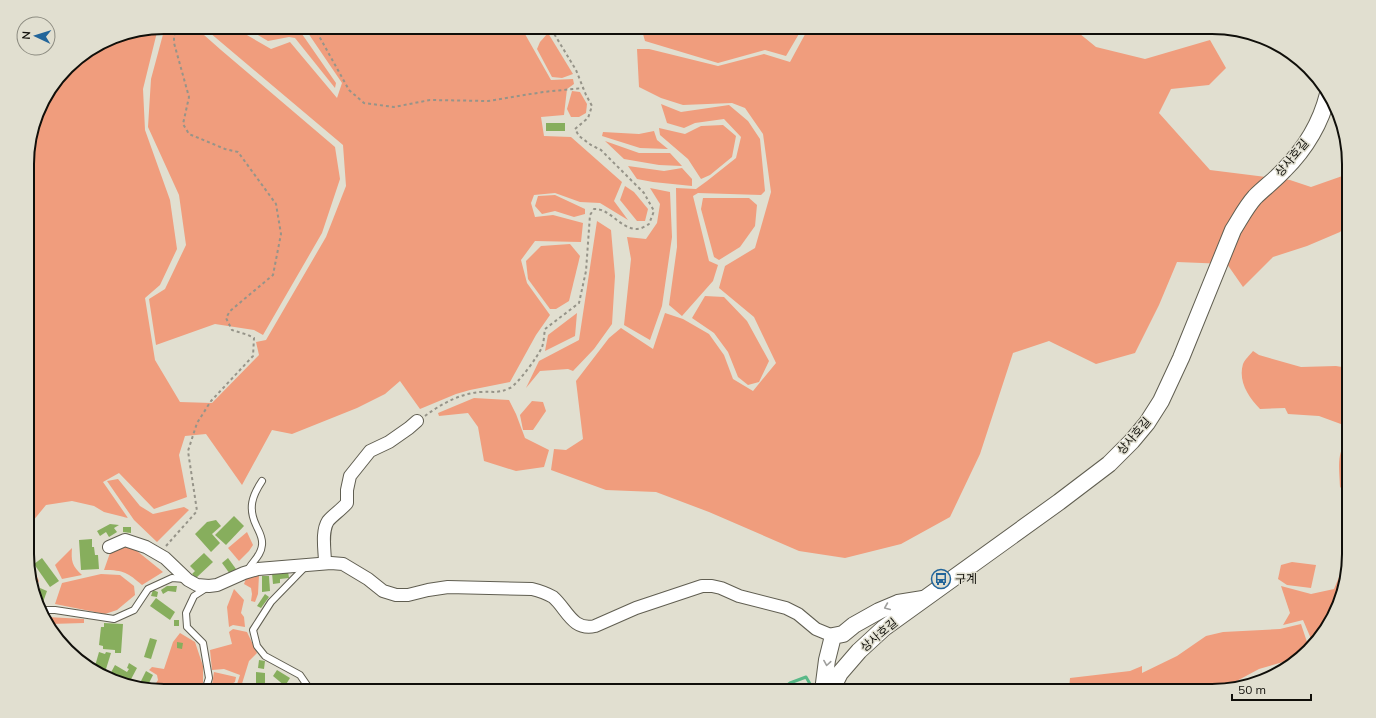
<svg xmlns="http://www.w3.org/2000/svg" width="1376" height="718" font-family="Mulish,'Noto Sans KR',sans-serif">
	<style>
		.green { fill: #f09d7d }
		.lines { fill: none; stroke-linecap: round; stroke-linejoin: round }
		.stream { stroke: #59b988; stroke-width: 3 }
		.building { fill: #87ae5d }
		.service-casing { stroke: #605e51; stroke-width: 8 }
		.minor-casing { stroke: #605e51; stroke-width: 14 }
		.tertiary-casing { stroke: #605e51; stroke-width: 18 }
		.path { stroke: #969489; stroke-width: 2; stroke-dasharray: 3 3; stroke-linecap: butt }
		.service { stroke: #fff; stroke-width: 6 }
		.minor { stroke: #fff; stroke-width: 12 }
		.tertiary { stroke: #fff; stroke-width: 16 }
		.oneway { stroke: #9f9f9d }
		.labels { text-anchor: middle; stroke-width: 3; stroke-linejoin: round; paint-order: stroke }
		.street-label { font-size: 12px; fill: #100f0a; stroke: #e1dfd0 }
		.poi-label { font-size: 12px; fill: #100f0a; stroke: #e1dfd0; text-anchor: start }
		.rim { fill: none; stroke: #100f0a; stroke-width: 2 }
	</style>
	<rect width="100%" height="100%" fill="#e1dfd0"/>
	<g class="green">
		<polygon points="165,27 195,27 221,50 335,147 340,179 322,233 263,335 254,330 215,324 156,345 149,299 165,289 186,245 179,195 148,127 151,79"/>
		<polygon points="203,27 233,27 271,49 290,42 337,98 342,83 308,33 298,27 521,27 551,80 573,79 574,84 567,89 564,115 541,117 544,136 571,137 622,182 614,201 628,220 600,203 580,202 555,193 534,195 531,203 535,217 553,215 583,223 581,242 535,241 521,260 527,283 550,315 536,335 510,382 470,390 456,394 420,409 400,381 385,394 357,408 292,434 272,430 242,485 206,434 185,436 179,455 187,497 154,509 119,473 103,482 128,518 104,512 94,506 72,501 46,505 28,527 27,155 41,104 74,61 112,37 158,28 143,89 145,130 170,200 177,249 160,285 145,298 155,360 180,402 212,403 259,355 256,342 266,340 326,237 346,186 343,145"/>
		<polygon points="244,27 287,27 302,34 336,83 335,88 295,38 289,37 268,41"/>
		<polygon points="641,27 803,27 786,56 765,50 718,63 645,41"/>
		<polygon points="809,27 1074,27 1074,29 1096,47 1145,59 1210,40 1226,68 1209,85 1171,89 1159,113 1210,170 1290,180 1311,187 1348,174 1348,224 1340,232 1307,246 1273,257 1243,287 1227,264 1177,262 1159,305 1135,353 1096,364 1049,341 1013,353 980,454 950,517 901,544 845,558 799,551 709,512 656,492 606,490 551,470 554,449 566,450 583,439 576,381 609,338 621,328 653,349 665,313 683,319 709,334 724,355 733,379 753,391 776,363 754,317 719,288 725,266 755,248 771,192 763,134 745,108 732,103 683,105 661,98 639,87 637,49 649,49 718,66 764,54 790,62"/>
		<polygon points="548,33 573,74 562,78 552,77 537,49 540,42"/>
		<polygon points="572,91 580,92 587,104 586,113 579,117 571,117 567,109"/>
		<polygon points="661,104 681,112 729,105 748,121 760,139 765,191 761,195 698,193 693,196 709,261 718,265 713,281 682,316 669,305 677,247 676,188 696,189 707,181 736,158 741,137 724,119 695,123 684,128 667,123"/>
		<polygon points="723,125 736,136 732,157 710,175 701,179 688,159 660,135 659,128 685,134 701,126"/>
		<polygon points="654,131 657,140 668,149 640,148 602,136 603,132 639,134"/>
		<polygon points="605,141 639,153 670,153 682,166 659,165 624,159"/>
		<polygon points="628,166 664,171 682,168 692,179 692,186 653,182 637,179"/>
		<polygon points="625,186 634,192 648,209 645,221 637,221 620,200"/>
		<polygon points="650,188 670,192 672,237 662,306 650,340 624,325 631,259 627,237 646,239 657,223 660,204"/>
		<polygon points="555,195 585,209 585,214 574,217 555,211 542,214 535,206 538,196"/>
		<polygon points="703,198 749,198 757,205 755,226 740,247 719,260 714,257 701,209"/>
		<polygon points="597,221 611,230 615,276 612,324 594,349 573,371 568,369 540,371 526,388 539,361 579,340"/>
		<polygon points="570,244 580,256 569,301 556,309 550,309 528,279 526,261 541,246"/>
		<polygon points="705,296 724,297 747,321 769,361 759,382 748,385 738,377 728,352 714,333 692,318"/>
		<polygon points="577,313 575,336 545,351 548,335"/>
		<path d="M1253,351L1259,355L1301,367L1336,366L1348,368L1349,427L1319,416L1288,414L1285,408L1260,409C1248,397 1238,381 1243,364C1245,359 1250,355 1253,351Z"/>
		<polygon points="474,398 509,400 516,414 525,438 549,450 544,467 516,471 484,461 478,427 468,413 439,416 438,413"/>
		<polygon points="532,401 543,402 546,411 533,430 523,430 520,415"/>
		<path d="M1349,441V495L1340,487C1340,473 1335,449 1349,441Z"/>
		<polygon points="118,479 140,506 153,514 184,507 189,510 157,542 134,520 107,481"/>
		<polygon points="1349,511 1349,554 1348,556 1342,525"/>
		<polygon points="247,532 253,545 249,551 239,561 228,548"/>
		<path d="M126,547L137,551L163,572L142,585C128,573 124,570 104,570L110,553Z"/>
		<path d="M72,548C71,561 72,566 82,575L62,579L55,565Z"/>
		<polygon points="28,562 31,564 39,581 35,588 28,572"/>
		<polygon points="1292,562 1316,565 1311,588 1287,585 1278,579 1281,565"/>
		<polygon points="101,574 120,575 134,586 135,595 117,610 105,614 55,604 62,583"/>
		<polygon points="259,575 258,594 255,602 251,601 252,594 251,588 244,584 247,576"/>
		<polygon points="1344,575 1335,615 1312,641 1303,620 1283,625 1290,613 1281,586 1311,594 1334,589 1339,577"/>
		<polygon points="234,589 244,600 241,613 244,617 245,627 233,625 229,627 227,607"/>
		<polygon points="47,617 84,619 84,623 50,624"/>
		<polygon points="1301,624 1308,645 1297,658 1259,669 1218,691 1130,689 1129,691 1069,691 1070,678 1130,671 1142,666 1142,673 1177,656 1206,636 1223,632 1280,629"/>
		<polygon points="233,629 247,632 257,653 249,661 241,687 234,691 225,691 237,684 240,675 224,669 212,670 210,650 232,644 229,632"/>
		<polygon points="180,633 195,642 203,666 203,683 200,691 164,691 153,688 158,680 157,675 149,670 152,667 164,669 173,642"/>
		<polygon points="214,672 236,677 235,682 219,691 219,685 212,685"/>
	</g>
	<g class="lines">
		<g class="stream">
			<polyline points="1250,681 1273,671 1290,666"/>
			<polyline points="780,691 790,683 806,677 813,689"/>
		</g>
	</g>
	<g class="building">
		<rect x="546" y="123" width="19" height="8"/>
		<polygon points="234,516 244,526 226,545 215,535"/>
		<polygon points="216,520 221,526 212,534 220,543 211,552 195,534 207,522"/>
		<polygon points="110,524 119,525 114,528 117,532 109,537 106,532 100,536 97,531"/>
		<polygon points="123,527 131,527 131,533 123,532"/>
		<polygon points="92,539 92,547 94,547 95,555 98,555 99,569 81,570 79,540"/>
		<polygon points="204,553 213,562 196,578 192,574 195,571 190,566"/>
		<polygon points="42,558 59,581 50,587 34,564"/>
		<polygon points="228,558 236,569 230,574 222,563"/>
		<polygon points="288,571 289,578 280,579 280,583 273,584 272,573"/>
		<polygon points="262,576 269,576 270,591 262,592"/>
		<polygon points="167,586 177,586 176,592 168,591 163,594 161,590"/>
		<polygon points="40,588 47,591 42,605 38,595"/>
		<polygon points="153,590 158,592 157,597 151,596"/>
		<polygon points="265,594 269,597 261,608 257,606"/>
		<polygon points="156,598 175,612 170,620 150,606"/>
		<rect x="174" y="620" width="5" height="6"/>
		<polygon points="104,623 123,624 121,653 115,653 115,650 103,649 103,646 99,645 101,627 104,627"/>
		<polygon points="150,638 157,640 151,659 144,657"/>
		<polygon points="177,642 183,643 182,649 177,648"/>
		<polygon points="99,652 105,654 106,652 111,653 106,669 102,669 101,670 92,668 93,665 95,666"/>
		<polygon points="259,660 265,661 264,669 258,668"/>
		<polygon points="129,663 137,668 129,683 108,678 115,665 127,672 129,669 127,668"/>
		<polygon points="277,670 290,678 285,686 273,676"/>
		<polygon points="146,671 153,675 147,687 139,685"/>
		<polygon points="256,672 265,673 265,691 256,691"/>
	</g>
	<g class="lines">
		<g class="service-casing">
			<g id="service">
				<polyline points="306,566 271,602 253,630 257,646 265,656 300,675 311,691"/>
				<path d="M247,572C251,562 261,557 262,545C263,537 259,532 256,525C248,508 252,496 262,481"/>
				<polyline points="44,610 55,610 114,619 134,610 148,589 172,578 185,579"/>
				<polyline points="205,691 209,678 203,643 187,627 186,613 194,596 208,587"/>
			</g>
		</g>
		<g class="minor-casing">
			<g id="minor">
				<path d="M109,547L125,540L146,547L165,558L188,580L197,585L209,586L217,585L244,573L258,569L331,563L343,564L368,579L383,591L396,595H408L428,590L448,587L532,589C540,591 546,593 553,597C567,609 572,631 595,626L636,608L702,586H712L721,588L739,596L786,608L798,614L816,629L833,636"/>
				<path d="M325,563C325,551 321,532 328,521C333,515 341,510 347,503V490L350,476L370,451L389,442L409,428L417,421"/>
			</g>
		</g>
		<g class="tertiary-casing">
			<g id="tertiary">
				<polyline points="823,691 827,660 833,636 843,634 854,625 879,611 898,603 923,599"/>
				<path d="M831,691L840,673L859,651L884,628L1059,502L1109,464L1132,441L1147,423L1161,401L1181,358L1233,230C1240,219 1246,207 1255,197C1264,188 1275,180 1284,170C1305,149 1321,122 1328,94"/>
			</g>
		</g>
		<g class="path">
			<polyline points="314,27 349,90 364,103 394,107 430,100 488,101 543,92 583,88"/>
			<path d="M425,416C441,404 461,393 481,392C493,391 497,394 510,388C517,385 539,355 542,347C544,342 544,335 545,329L579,303L586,271L590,215L594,209C610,208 620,229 637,229C641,229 646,226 649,224L654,211L644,193L601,150L591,145L579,136L575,129L588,118L592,106L586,95L576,70L550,27"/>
			<polyline points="166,546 197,511 188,451 197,423 211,401 253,356 254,338 248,335 232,330 226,318 230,311 273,275 281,234 276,204 238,152 225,149 189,134 183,124 189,97 174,43 174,35 184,27"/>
		</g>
		<use href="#service" class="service"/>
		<use href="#minor" class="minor"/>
		<use href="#tertiary" class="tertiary"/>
	</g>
	<defs><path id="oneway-chevron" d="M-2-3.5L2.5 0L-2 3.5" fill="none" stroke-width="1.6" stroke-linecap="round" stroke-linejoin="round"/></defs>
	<g class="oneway">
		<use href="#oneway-chevron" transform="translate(887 607) rotate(157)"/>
		<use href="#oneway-chevron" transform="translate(827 663) rotate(99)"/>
	</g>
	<defs>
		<g id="bus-ring" transform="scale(1)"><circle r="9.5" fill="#e1dfd0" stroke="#22659a" stroke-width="1.5"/><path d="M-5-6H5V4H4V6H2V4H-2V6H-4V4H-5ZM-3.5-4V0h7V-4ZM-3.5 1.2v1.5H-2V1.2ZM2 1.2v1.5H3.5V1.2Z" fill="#22659a"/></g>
	</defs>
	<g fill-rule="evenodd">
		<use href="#bus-ring" x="941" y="579"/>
	</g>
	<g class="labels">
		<g class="street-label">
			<text transform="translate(1292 158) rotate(-50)" y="4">상사호길</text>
			<text transform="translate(1134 436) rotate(-49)" y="4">상사호길</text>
			<text transform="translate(879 635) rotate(-40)" y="4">상사호길</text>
		</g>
		<g class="poi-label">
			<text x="955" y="583">구계</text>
		</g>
	</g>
	<path d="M0 0H1376V718H0ZM164 34H1212A130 130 0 0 1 1342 164V554A130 130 0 0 1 1212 684H164A130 130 0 0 1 34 554V164A130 130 0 0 1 164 34Z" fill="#e1dfd0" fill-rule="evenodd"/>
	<path class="rim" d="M164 34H1212A130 130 0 0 1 1342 164V554A130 130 0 0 1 1212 684H164A130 130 0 0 1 34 554V164A130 130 0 0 1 164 34Z"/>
	<g transform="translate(36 36) rotate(274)"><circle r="19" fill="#e1dfd0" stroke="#8d8c81"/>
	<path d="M0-3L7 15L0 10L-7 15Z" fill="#22659a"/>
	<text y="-6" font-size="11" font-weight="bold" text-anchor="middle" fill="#100f0a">N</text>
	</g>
	<path d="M1232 694v6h79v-6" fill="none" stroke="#100f0a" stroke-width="2"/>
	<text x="1238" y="694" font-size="12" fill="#100f0a" stroke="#e1dfd0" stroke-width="3" paint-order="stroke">50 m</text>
</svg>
